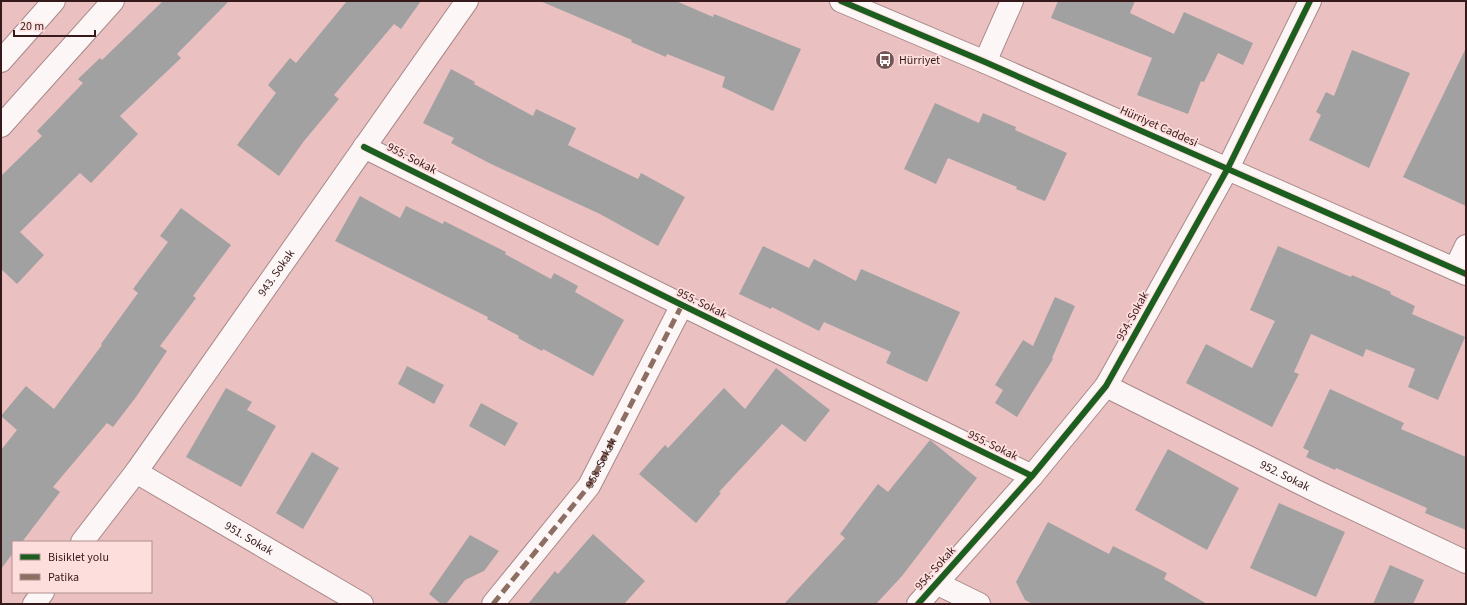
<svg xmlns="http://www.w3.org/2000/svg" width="1467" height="605" font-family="'Source Sans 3',sans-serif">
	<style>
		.building { fill: #a2a1a2 }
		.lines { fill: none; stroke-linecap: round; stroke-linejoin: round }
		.street-casing { stroke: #a9898a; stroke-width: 24 }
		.secondary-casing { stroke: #a9898a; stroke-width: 24 }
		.street { stroke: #fcf6f6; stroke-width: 22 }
		.secondary { stroke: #fcf6f6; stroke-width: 22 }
		.quiet { stroke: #8d6e63; stroke-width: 5; stroke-dasharray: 10 5; stroke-linecap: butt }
		.cycleway-casing { stroke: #fededd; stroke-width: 8 }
		.cycleway { stroke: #1b5e20; stroke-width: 6 }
		.labels { text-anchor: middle; stroke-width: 3.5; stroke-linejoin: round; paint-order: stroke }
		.poi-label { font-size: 12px; fill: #361a1b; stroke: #fededd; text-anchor: start }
		.street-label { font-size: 12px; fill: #361a1b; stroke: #fededd }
	</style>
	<rect width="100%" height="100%" fill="#eac0c1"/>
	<g class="building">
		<polygon points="163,1 229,1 177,54 181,58 120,116 138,134 91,183 80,173 20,232 44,255 17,284 1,269 1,176 42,136 37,131 83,83 78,79 100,58 102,60"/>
		<polygon points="347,1 421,1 401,29 394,24 334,95 339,99 304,141 279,176 237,145 276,93 268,85 290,58 296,63"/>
		<polygon points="540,1 676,1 713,17 714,14 801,49 773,111 722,87 725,77 667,54 666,57 631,42 632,40"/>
		<polygon points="1058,1 1135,1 1130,13 1174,34 1184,12 1253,43 1243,65 1218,53 1204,82 1201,81 1188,114 1137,95 1152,58 1051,18"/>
		<polygon points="1466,48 1466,206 1403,177"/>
		<polygon points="1352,50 1410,73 1369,168 1309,140 1321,115 1316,112 1326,92 1334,96"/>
		<polygon points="451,69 475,82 474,84 533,116 536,109 576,128 568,145 638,179 641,173 685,197 658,246 600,214 491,164 451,143 454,138 423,123"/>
		<polygon points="935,103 979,123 983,113 1016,127 1015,130 1067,153 1045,201 1016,189 1017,187 948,158 936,184 904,169"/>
		<polygon points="360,196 400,218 406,206 443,224 444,221 506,252 505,254 551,279 554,273 578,286 575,292 624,320 593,376 543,349 542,351 518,338 519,336 487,319 488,317 335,241"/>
		<polygon points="181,208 231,245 193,296 196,298 160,346 167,351 136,397 113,427 107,423 53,487 60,492 22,542 13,542 13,553 1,569 1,450 17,430 1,416 26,386 54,409 102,345 101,344 138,293 133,289 168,242 160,236"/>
		<polygon points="763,246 809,268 814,259 856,281 861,269 960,312 927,382 886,363 891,352 824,322 819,331 772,307 771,309 739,294"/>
		<polygon points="1278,246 1351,277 1352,275 1391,292 1390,294 1415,306 1412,314 1465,337 1438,400 1408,387 1415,369 1366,349 1363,357 1311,334 1294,372 1299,374 1272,427 1186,383 1206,344 1252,368 1275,321 1250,310"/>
		<polygon points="1055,297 1075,306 1052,358 1053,359 1017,417 995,403 1003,390 995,385 1023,340 1033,346"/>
		<polygon points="407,366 444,385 434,404 398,384"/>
		<polygon points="776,368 830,410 805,442 782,424 719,492 721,493 696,523 639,474 665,445 668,448 724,388 745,409"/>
		<polygon points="226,388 252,402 247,410 276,426 241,487 186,457"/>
		<polygon points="1330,389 1404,423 1401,429 1466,457 1466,530 1425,513 1427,508 1336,468 1335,470 1306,457 1309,451 1303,448"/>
		<polygon points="481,403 518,423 505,446 469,426"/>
		<polygon points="930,440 977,478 902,576 876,604 784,604 845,538 840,534 878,484 888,492"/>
		<polygon points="1168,449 1239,488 1207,550 1135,510"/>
		<polygon points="312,452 339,468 303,529 276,513"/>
		<polygon points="1279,503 1345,532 1316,597 1250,568"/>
		<polygon points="1048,522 1109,554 1113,546 1167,573 1164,579 1207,604 1033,604 1025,600 1016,582"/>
		<polygon points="593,534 645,581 624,604 528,604 555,571 558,574"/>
		<polygon points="470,535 499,551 484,571 465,580 446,604 441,604 429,594"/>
		<polygon points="1390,565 1424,580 1413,604 1373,604"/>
	</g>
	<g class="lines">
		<g class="street-casing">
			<g id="street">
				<polyline points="985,62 1012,1"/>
				<polyline points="364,147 682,305 1032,476"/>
				<polyline points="1455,269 1466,246"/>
				<path id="s1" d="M1106,386L1318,492L1466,562"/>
				<path id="s2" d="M136,472L362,604"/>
				<path id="s3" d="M82,542L136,472L467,1"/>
				<polyline points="936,583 979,604"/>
				<polyline points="34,604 43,592"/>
				<polyline points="493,604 589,486 682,305"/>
				<polyline points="918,604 1032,476 1106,386 1228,168 1310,1"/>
			</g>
		</g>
		<g class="secondary-casing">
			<g id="secondary">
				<polyline points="841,1 985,62 1466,274"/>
				<polyline points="1,61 54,1"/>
				<polyline points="1,126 113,1"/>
			</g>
		</g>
		<use href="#street" class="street"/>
		<use href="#secondary" class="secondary"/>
		<path class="quiet" id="s4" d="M493,604L589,486L682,305"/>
		<g class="cycleway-casing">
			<g id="cycleway">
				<polyline points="841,1 985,62 1466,274"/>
				<polyline points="364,147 682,305 1032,476"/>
				<polyline points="918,604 1032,476 1106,386 1228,168 1310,1"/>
			</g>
		</g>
		<use href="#cycleway" class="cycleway"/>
	</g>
	<defs>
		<g id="bus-disc" transform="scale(1)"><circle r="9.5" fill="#755455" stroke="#fededd"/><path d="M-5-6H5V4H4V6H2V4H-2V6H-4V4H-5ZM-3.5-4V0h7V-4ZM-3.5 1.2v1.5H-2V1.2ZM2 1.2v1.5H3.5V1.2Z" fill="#fff"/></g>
	</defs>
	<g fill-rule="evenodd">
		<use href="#bus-disc" x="885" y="60"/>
	</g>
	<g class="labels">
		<g class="poi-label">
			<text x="899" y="64">Hürriyet</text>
		</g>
		<g class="street-label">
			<text transform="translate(1159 126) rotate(24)" y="4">Hürriyet Caddesi</text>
			<text transform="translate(412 158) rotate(27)" y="4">955. Sokak</text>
			<text dy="4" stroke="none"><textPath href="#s3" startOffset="332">943. Sokak</textPath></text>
			<text transform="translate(702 303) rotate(26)" y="4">955. Sokak</text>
			<text transform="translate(1132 316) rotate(-61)" y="4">954. Sokak</text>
			<text transform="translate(993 445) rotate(26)" y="4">955. Sokak</text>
			<text dy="4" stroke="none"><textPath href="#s4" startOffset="178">958. Sokak</textPath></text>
			<text dy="4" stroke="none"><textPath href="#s1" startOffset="200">952. Sokak</textPath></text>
			<text dy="4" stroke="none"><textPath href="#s2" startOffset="131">951. Sokak</textPath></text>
			<text transform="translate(935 568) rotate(-48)" y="4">954. Sokak</text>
		</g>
	</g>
	<rect width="1467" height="605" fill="none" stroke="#361a1b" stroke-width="4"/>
	<rect x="12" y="541" width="140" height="52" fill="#fededd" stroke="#ae908f"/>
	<rect x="20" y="554" width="20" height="6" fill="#1b5e20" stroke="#ae908f"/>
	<text x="48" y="561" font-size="12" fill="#361a1b">Bisiklet yolu</text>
	<rect x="20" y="574" width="20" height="6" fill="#8d6e63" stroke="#ae908f"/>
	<text x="48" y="581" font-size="12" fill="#361a1b">Patika</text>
	<path d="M14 30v6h81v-6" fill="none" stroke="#361a1b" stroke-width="2"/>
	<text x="20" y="30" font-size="12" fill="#361a1b" stroke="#fededd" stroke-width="3" paint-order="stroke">20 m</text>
</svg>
